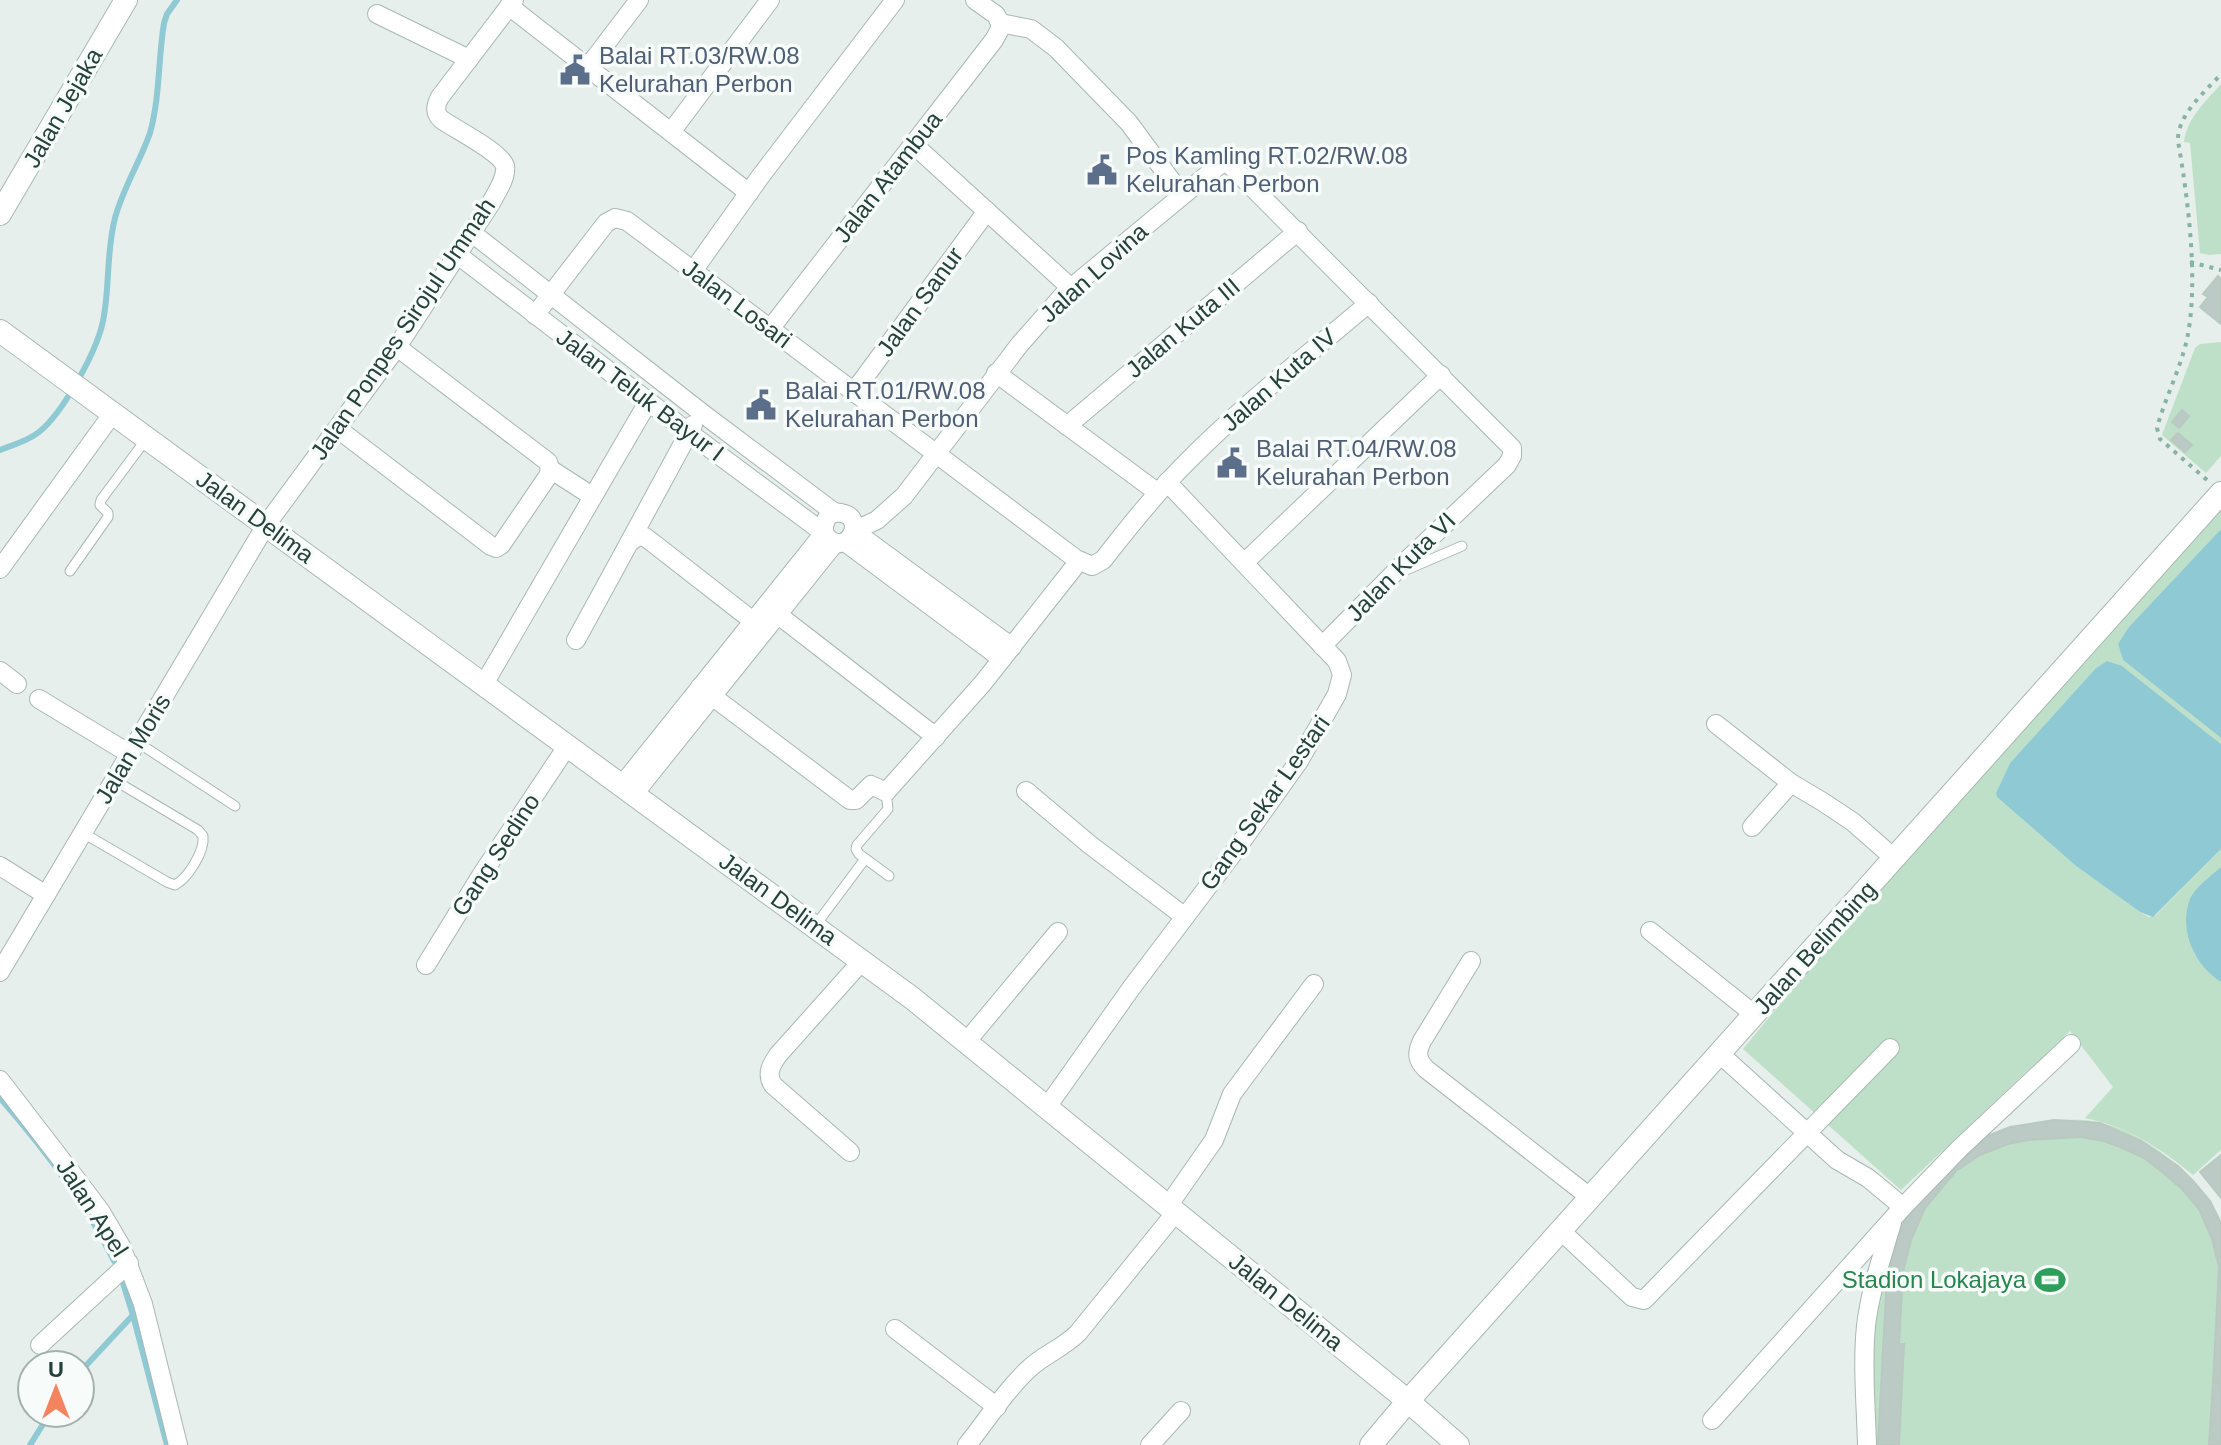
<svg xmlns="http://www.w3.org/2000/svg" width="2221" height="1445" font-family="Helvetica,sans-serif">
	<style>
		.green { fill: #bfe0c8 }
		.water { fill: #8ec9d4 }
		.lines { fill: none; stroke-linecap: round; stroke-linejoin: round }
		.stream { stroke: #8ec9d4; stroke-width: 6 }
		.building { fill: #bbcac4; stroke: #b8c9c2; stroke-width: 2 }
		.service-casing { stroke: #a8b8b2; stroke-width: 11 }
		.minor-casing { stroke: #a8b8b2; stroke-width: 20 }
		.tertiary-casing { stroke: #a8b8b2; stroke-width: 24 }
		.path { stroke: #86b3a5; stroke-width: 4; stroke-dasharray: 4 6; stroke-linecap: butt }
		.service { stroke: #fff; stroke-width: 9 }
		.minor { stroke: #fff; stroke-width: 18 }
		.tertiary { stroke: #fff; stroke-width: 22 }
		.labels { text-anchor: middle; stroke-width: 7; stroke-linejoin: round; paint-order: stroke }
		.service-label { font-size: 24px; fill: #4e5e75; stroke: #f7fbf9; text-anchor: start }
		.street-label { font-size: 24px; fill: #24423a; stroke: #f7fbf9 }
		.leisure-label { font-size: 24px; fill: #27864d; stroke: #f7fbf9; text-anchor: end }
	</style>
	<rect width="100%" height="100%" fill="#e6efeb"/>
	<g class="green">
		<path d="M2221,84V254L2209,255L2200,253L2190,143L2184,142C2187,118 2206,101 2221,84Z"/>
		<polygon points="2221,342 2221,456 2206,473 2162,435 2195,348 2200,344"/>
		<path d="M2221,507V529L2128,628L2118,644L2123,660L2221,738V744L2122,666L2095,669L2010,763L1996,793L1997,797L2076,866L2140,912L2149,917L2156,915L2221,849V867C2213,875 2200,884 2193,894C2192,896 2190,904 2190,906C2182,937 2195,964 2221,982V1150L2193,1175C2162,1149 2126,1126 2085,1118L2113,1087L2070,1031L1901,1190L1743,1049L1815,962Z"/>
		<path d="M2054,1120C2069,1120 2084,1119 2098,1122C2147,1133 2200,1177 2221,1223V1445H1871L1868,1348L1893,1228L1977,1140L2010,1127Z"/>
	</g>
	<g class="water">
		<polygon points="2221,529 2221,738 2123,660 2118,644 2128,628"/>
		<polygon points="2107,661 2122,666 2221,744 2221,849 2153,917 2140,912 2076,866 1997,797 1996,793 2010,763 2095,669"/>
		<path d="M2221,867V982C2195,966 2178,930 2190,899C2195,887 2211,876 2221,867Z"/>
	</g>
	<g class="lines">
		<g class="stream">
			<path d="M0,450C13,445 28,441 39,432C63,413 97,351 103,321C110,287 106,252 115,218C123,188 140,162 150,133C160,97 158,60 164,23L167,14L177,0"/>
			<path d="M0,1098C41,1145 87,1205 114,1261"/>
			<polyline points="123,1283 133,1315 167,1445"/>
			<polyline points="80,1372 133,1315"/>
			<polyline points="30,1445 50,1413"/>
		</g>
	</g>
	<g class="building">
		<polygon points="2218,276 2221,279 2221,324 2200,307 2208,297 2203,294"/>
		<polygon points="2182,410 2189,416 2179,428 2172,422"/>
		<polygon points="2178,433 2192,445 2185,452 2171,440"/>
		<polygon points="2054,1120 2100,1123 2141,1141 2178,1166 2194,1182 2210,1201 2221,1223 2221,1384 2213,1383 2219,1267 2212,1239 2199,1209 2182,1189 2162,1172 2144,1158 2125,1149 2104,1141 2081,1137 2028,1140 2008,1144 1980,1155 1956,1171 1925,1208 1911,1240 1903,1272 1899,1344 1904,1344 1899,1445 1878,1445 1887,1276 1898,1236 1908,1214 1977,1140 2010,1127"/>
		<polygon points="2221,1155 2221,1198 2200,1172"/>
		<polygon points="2213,1383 2221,1384 2221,1445 2209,1445"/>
	</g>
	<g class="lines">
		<g class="service-casing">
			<g id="service">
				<polyline points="1406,570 1462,546"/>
				<polyline points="70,571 108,517 108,513 100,505 101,500 147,438"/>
				<polyline points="137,742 235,806"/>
				<polyline points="886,792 888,809 857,845 856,849 859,854 889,876"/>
				<path d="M83,833L167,882L175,885C188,878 205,851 203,836L198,830L114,780"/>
				<polyline points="815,926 865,859"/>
			</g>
		</g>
		<g class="minor-casing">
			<g id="minor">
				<polyline points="975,0 996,15 1000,23"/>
				<polyline points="509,6 749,193"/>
				<polyline points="377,14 469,59"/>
				<polyline points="1000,23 1031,29 1056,48 1129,123 1182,195"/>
				<polyline points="588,67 639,0"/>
				<polyline points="671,132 770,0"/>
				<polyline points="913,144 1070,287"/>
				<polyline points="472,233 702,413 835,513"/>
				<path d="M458,255L688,432L824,533C844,563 870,518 841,513C828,510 823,522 824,533"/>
				<polyline points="693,271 760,177 895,0"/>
				<path d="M535,315L606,223L615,218L627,221L1076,559L1092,566L1103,560C1128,528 1154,495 1183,466C1240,407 1307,356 1369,303"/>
				<polyline points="770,329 994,40 1000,29 1000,23"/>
				<polyline points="996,373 1157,492"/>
				<polyline points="853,393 987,211"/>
				<polyline points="1067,426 1298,231"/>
				<polyline points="338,429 491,546 496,548 501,545 548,476 550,469 548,462 397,347"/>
				<polyline points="550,469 592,496"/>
				<polyline points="845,542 1002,659"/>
				<polyline points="629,543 693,425"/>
				<polyline points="1244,563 1441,375"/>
				<polyline points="0,569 113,413"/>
				<polyline points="768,607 936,737"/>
				<polyline points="576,640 629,543 638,536 645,537 653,543 762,628"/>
				<polyline points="1012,647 854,531 877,520 904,496 1020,344 1066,292 1218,166 1227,162 1512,448 1512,456 1507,465 1403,564 1322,646"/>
				<polyline points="0,671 17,684"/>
				<polyline points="484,684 648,402"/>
				<polyline points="700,687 850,800 856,800 871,785 886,792 983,683 1079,561"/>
				<polyline points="39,699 130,754"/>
				<polyline points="1716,724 1791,783 1823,802 1853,822 1895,859"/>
				<polyline points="622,785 824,533"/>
				<polyline points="1026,791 1089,844 1185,917"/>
				<polyline points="634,794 835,543"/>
				<polyline points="1752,827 1791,783"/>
				<polyline points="0,866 46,895"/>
				<polyline points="1650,931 1755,1015"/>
				<path d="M1471,961L1422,1041C1416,1053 1417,1060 1426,1069L1591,1198"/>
				<polyline points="426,965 482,874 568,745"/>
				<path d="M0,972L266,525L397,347L491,203C496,193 507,178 505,166C501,152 455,129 442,120C434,113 435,106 440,97L514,0"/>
				<polyline points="967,1041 1058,932"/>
				<polyline points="1720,1054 1837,1160 1868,1178 1903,1207"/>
				<polyline points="0,1080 77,1180 101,1212 121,1246 143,1304 178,1445"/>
				<polyline points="1047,1107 1132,987 1237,848 1299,761 1337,694 1342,675 1337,661 1167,482"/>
				<path d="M850,1152L773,1085C766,1074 771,1065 778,1055L862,961"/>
				<polyline points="1168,1206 1214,1140 1232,1094 1314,984"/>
				<polyline points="1561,1231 1632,1297 1644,1300 1890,1048"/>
				<polyline points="895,1329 997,1407"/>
				<polyline points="40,1345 129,1263"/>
				<polyline points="1712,1420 1903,1207 1959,1149 2071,1044"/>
				<path d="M967,1445C988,1419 1007,1388 1032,1366C1046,1354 1064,1347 1078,1333L1176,1212"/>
				<polyline points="1150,1445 1181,1411"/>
				<path d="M1867,1445C1866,1406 1862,1365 1866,1326C1870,1291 1882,1257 1892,1223"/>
			</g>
		</g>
		<g class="tertiary-casing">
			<g id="tertiary">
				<polyline points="0,214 126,0"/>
				<polyline points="0,331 912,998 1408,1401 1458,1445"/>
				<polyline points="1371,1445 1408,1401 2221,493"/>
			</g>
		</g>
		<g class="path">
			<polyline points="2190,262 2221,270"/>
			<path d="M2207,480L2160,439L2157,428C2165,398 2180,370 2187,339C2199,282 2188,199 2178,141C2177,115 2205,92 2221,74"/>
		</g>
		<use href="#service" class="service"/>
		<use href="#minor" class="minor"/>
		<use href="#tertiary" class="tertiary"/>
	</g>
	<defs>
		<g id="civic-bare" transform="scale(2.4)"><path d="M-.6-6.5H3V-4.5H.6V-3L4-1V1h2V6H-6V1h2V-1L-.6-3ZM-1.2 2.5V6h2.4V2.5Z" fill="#5c6f8a" stroke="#f7fbf9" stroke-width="2.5" paint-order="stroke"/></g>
		<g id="stadium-bare" transform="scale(2.4)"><path d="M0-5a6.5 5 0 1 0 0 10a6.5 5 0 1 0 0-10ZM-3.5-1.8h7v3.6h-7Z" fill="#2e9e5b" stroke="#f7fbf9" stroke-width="2.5" paint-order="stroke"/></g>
	</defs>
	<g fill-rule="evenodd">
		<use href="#civic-bare" x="575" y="70"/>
		<use href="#civic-bare" x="1102" y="170"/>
		<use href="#civic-bare" x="761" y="405"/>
		<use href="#civic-bare" x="1232" y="463"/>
		<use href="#stadium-bare" x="2050" y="1280"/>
	</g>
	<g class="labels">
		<g class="service-label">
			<text x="599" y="64">Balai RT.03/RW.08<tspan x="599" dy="28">Kelurahan Perbon</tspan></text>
			<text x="1126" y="164">Pos Kamling RT.02/RW.08<tspan x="1126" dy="28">Kelurahan Perbon</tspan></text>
			<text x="785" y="399">Balai RT.01/RW.08<tspan x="785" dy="28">Kelurahan Perbon</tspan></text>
			<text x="1256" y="457">Balai RT.04/RW.08<tspan x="1256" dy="28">Kelurahan Perbon</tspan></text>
		</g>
		<g class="street-label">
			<text transform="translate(63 108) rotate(-60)" y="8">Jalan Jejaka</text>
			<text transform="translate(888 177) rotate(-52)" y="8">Jalan Atambua</text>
			<text transform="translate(1094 273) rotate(-42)" y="8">Jalan Lovina</text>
			<text transform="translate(920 302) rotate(-54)" y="8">Jalan Sanur</text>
			<text transform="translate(737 304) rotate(37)" y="8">Jalan Losari</text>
			<text transform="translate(1183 328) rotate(-40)" y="8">Jalan Kuta III</text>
			<text transform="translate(403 329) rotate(-56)" y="8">Jalan Ponpes Sirojul Ummah</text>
			<text transform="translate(1279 380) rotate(-41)" y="8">Jalan Kuta IV</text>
			<text transform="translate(640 395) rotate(37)" y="8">Jalan Teluk Bayur I</text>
			<text transform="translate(255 517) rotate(36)" y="8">Jalan Delima</text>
			<text transform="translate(1401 567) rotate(-45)" y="8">Jalan Kuta VI</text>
			<text transform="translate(133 749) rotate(-59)" y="8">Jalan Moris</text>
			<text transform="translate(1265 803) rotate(-55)" y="8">Gang Sekar Lestari</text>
			<text transform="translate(496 855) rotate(-57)" y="8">Gang Sedino</text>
			<text transform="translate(778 899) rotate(36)" y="8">Jalan Delima</text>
			<text transform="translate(1815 948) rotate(-48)" y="8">Jalan Belimbing</text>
			<text transform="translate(92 1208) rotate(57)" y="8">Jalan Apel</text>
			<text transform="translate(1286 1302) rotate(39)" y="8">Jalan Delima</text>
		</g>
		<g class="leisure-label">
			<text x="2026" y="1288">Stadion Lokajaya</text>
		</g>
	</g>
	<g transform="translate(56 1389)"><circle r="38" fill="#f7fbf9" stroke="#a3b1ad" stroke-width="2"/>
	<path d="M0-6L14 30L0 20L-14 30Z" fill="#f4845f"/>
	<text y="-12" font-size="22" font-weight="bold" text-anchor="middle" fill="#24423a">U</text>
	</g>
</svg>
